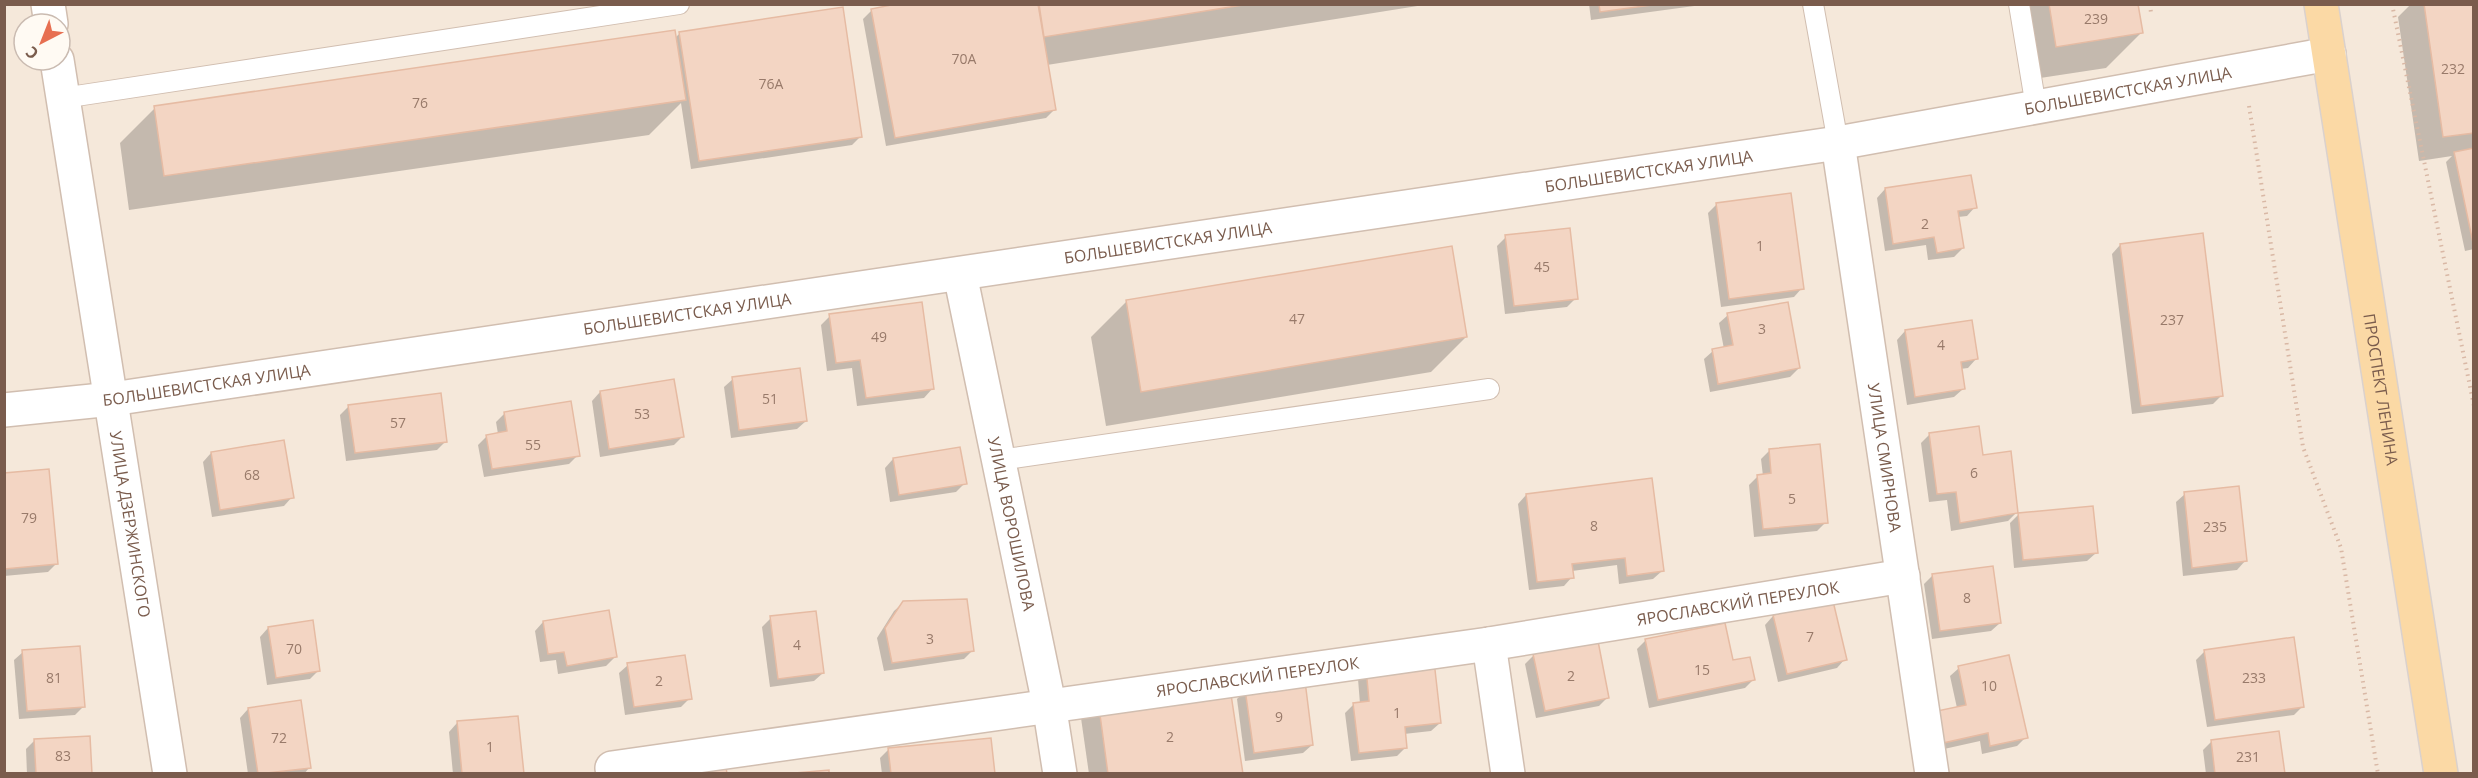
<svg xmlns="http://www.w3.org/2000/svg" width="2478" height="778" font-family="'Open Sans',sans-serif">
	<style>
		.residential { fill: #f5e8da; fill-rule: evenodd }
		.shadow { fill: #0003 }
		.building { fill: #f3d5c3; stroke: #e6bba3; stroke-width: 1.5 }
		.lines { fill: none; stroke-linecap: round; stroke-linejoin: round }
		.lane-casing { stroke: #d1beb0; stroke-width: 22 }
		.street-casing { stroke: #d1beb0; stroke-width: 36 }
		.primary-casing { stroke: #dad1cd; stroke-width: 36 }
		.path { stroke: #d9b8a5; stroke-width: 4; stroke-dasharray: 1.5 4.5; stroke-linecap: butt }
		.lane { stroke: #fff; stroke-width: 20 }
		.street { stroke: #fff; stroke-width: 33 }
		.primary { stroke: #fbd9a5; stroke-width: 33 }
		.labels { text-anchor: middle; stroke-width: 4.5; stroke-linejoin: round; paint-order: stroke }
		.number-label { font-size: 14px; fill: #987a6a }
		.street-label { font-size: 16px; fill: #7a5c4d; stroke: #fffaf3 }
	</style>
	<rect width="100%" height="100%" fill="#fdf6ec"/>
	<path class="residential" d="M5,5H2473V773H5ZM24,24H60V60H24Z"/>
	<g class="shadow">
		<polygon points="905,4 1430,4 1047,65 1055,109 1046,118 886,146 863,19 872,10"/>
		<polygon points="1589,4 1709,4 1591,20"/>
		<polygon points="2009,4 2137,4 2141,33 2106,68 2021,81"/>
		<polygon points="2411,4 2474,4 2474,249 2465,251 2446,162 2452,156 2419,161 2398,17"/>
		<polygon points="680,33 861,136 852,145 691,169 681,103 649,135 129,210 120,143 155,108 675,38"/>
		<polygon points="1885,189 1975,207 1967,216 1958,217 1963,248 1954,257 1928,260 1926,245 1885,251 1877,198"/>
		<polygon points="1717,204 1802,288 1794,297 1721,307 1708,213"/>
		<polygon points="1506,237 1576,298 1567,307 1505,314 1497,246"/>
		<polygon points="2120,245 2222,395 2213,404 2132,414 2112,254"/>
		<polygon points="1126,302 1466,337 1431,372 1106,426 1091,337"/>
		<polygon points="1728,315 1799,368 1790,377 1710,392 1704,359 1713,351 1724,349 1719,323"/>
		<polygon points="830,316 932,389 924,398 857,406 852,368 827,371 821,325"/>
		<polygon points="1905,331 1976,359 1968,368 1960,369 1963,389 1954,397 1907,405 1897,340"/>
		<polygon points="733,379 806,421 797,429 731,438 724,387"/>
		<polygon points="600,392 683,436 674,445 600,457 592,401"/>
		<polygon points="349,406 445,442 437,450 346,461 340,415"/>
		<polygon points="505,413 578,455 569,464 484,477 478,445 487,436 498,434 496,422"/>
		<polygon points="1929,435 1982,456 2017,512 2008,521 1951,531 1947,500 1929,502 1921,443"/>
		<polygon points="1770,450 1826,522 1817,531 1754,537 1749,485 1758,476 1763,476 1761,459"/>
		<polygon points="211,453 292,497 284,506 212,517 203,462"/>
		<polygon points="893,459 965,483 956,492 890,502 885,468"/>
		<polygon points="4,474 57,563 48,572 4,576"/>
		<polygon points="2185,494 2245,561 2237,570 2183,576 2176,502"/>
		<polygon points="1526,495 1662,571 1653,579 1619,584 1617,565 1572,571 1572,577 1564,586 1529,590 1518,504"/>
		<polygon points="2019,514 2096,553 2087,561 2014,568 2010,523"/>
		<polygon points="1933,575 2000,623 1991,631 1932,639 1924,584"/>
		<polygon points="904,602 973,650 964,659 884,671 877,638 894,611"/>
		<polygon points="1773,616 1845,659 1837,668 1778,682 1765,625"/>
		<polygon points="771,618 823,673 814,681 770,687 762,627"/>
		<polygon points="543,622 615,657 606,666 558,674 556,660 540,662 535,631"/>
		<polygon points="268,628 319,670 310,679 267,685 260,637"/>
		<polygon points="1646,640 1753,680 1745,688 1649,708 1637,649"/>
		<polygon points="2205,651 2303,706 2294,715 2207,727 2196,660"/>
		<polygon points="23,652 84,706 75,715 19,719 14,660"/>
		<polygon points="1534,655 1607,698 1599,706 1536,718 1525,664"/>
		<polygon points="628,665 690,698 681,707 625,715 619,673"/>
		<polygon points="1959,668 2026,737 2017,746 1982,754 1980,741 1935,751 1957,708 1950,676"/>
		<polygon points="1366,670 1440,723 1431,731 1404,734 1406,747 1397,756 1351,761 1345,713 1354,704 1360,704 1358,679"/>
		<polygon points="1246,690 1312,745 1303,753 1245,761 1237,699"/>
		<polygon points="1098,701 1241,774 1089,774 1081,718"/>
		<polygon points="248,709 309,768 304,774 248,774 240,718"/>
		<polygon points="457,723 523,774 453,774 449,732"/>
		<polygon points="35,740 90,774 27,774 26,749"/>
		<polygon points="2212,741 2283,774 2206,774 2203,750"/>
		<polygon points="889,749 993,774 882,774 880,758"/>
	</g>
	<g class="building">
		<polygon points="896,4 1038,4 1056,110 895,138 871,9"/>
		<polygon points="1039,4 1249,4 1044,37"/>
		<polygon points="1599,4 1659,4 1600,12"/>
		<polygon points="2049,4 2138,4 2143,33 2056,47"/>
		<polygon points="2424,4 2474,4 2474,133 2443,137"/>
		<polygon points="843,7 862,137 699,161 679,32"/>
		<polygon points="675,30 686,100 164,176 154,106"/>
		<polygon points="2474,148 2474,243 2473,243 2454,152"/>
		<polygon points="1971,175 1977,208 1958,211 1964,248 1937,253 1934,237 1893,244 1885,188"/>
		<polygon points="1791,193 1804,289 1729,299 1716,203"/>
		<polygon points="1570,228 1578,299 1514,306 1505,235"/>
		<polygon points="2203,233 2223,396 2141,406 2120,244"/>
		<polygon points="1452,246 1467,337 1141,392 1126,300"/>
		<polygon points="922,302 934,389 866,398 860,360 836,363 829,314"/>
		<polygon points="1788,302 1800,368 1718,384 1712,349 1733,345 1727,313"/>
		<polygon points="1972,320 1978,359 1961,362 1965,389 1915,397 1905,330"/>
		<polygon points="800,368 807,421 739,430 732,377"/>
		<polygon points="674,379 684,437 609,449 600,391"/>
		<polygon points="441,393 447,442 355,453 348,405"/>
		<polygon points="571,401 580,456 492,469 486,435 507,431 504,412"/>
		<polygon points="1979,426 1983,455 2011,451 2018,513 1960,523 1956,492 1937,494 1929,433"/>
		<polygon points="284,440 294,498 220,510 211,452"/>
		<polygon points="1820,444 1828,523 1763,529 1757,475 1771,473 1769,449"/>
		<polygon points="960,447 967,484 899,495 893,458"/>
		<polygon points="49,469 58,564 4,569 4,473"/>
		<polygon points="1652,478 1664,571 1627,576 1625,558 1572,564 1574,578 1537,582 1526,494"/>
		<polygon points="2239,486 2247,561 2192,568 2184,492"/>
		<polygon points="2093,506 2098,553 2023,560 2018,513"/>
		<polygon points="1993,566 2001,623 1940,631 1932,574"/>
		<polygon points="967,599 974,651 892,663 885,628 903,601"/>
		<polygon points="1833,601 1847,660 1787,674 1773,615"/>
		<polygon points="609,610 617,657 567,666 564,652 548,654 543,621"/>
		<polygon points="816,611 824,673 778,679 770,616"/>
		<polygon points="313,620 320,671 276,678 268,627"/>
		<polygon points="1725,623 1733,660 1750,657 1755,680 1658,700 1645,639"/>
		<polygon points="2294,637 2304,707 2215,720 2204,650"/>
		<polygon points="1598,641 1609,698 1545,711 1533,654"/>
		<polygon points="80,646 85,707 27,711 22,650"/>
		<polygon points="685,655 692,699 634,707 627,663"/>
		<polygon points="2009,655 2028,738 1990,746 1988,733 1943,743 1937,711 1966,705 1958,666"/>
		<polygon points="1434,661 1441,723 1405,727 1407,748 1359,753 1353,703 1369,701 1366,668"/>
		<polygon points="1229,681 1243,774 1108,774 1098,700"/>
		<polygon points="1305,681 1313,745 1254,753 1245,689"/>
		<polygon points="301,700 311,768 258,774 248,708"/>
		<polygon points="518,716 524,774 462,774 457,721"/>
		<polygon points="2279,731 2285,774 2215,774 2211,740"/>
		<polygon points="90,736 92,774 36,774 34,739"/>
		<polygon points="991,738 995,774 891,774 888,748"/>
		<polygon points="726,767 727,774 687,774"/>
		<polygon points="829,770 829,774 783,774"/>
	</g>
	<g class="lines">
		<g class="lane-casing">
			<g id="lane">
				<polyline points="1813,4 1838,143"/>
				<polyline points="2019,4 2036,107"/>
				<polyline points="63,98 679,4"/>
				<polyline points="999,460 1489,389"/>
			</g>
		</g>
		<g class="street-casing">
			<g id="street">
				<polyline points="48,4 51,24"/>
				<path id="s1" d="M57,60L170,774"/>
				<path id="s2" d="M1838,143L1932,774"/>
				<path id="s3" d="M960,274L1049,704L1060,774"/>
				<path id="s4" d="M4,410L112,399L1838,143L2329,54"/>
				<polyline points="1489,644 1508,774"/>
				<path id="s5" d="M613,774L612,768L1489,644L1903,576"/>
			</g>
		</g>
		<g class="primary-casing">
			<g id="primary">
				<path id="s6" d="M2321,4L2441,774"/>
			</g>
		</g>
		<g class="path">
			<polyline points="2150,4 2151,13"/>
			<polyline points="2392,4 2474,406"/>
			<polyline points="2249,106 2303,447 2341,548 2378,774"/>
		</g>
		<use href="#lane" class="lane"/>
		<use href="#street" class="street"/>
		<use href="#primary" class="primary"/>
	</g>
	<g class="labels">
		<g class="number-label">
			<text x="2096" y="24">239</text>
			<text x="964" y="64">70А</text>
			<text x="2453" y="74">232</text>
			<text x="771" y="89">76А</text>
			<text x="420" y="108">76</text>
			<text x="1925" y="229">2</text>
			<text x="1760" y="251">1</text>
			<text x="1542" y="272">45</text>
			<text x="1297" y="324">47</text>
			<text x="2172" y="325">237</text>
			<text x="1762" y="334">3</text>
			<text x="879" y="342">49</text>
			<text x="1941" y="350">4</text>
			<text x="770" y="404">51</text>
			<text x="642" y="419">53</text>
			<text x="398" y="428">57</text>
			<text x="533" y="450">55</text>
			<text x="1974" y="478">6</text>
			<text x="252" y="480">68</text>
			<text x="1792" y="504">5</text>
			<text x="29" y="523">79</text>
			<text x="1594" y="531">8</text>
			<text x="2215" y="532">235</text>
			<text x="1967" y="603">8</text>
			<text x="1810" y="642">7</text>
			<text x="930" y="644">3</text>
			<text x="797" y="650">4</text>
			<text x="294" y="654">70</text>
			<text x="1702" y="675">15</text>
			<text x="1571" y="681">2</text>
			<text x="54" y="683">81</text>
			<text x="2254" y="683">233</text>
			<text x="659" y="686">2</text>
			<text x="1989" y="691">10</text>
			<text x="1397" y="718">1</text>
			<text x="1279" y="722">9</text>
			<text x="1170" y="742">2</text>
			<text x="279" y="743">72</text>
			<text x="490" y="752">1</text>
			<text x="63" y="761">83</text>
			<text x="2248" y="762">231</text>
		</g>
		<g class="street-label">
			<text dy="6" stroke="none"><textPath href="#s4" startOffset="2148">БОЛЬШЕВИСТСКАЯ УЛИЦА</textPath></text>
			<text dy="6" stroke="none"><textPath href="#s4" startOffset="1662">БОЛЬШЕВИСТСКАЯ УЛИЦА</textPath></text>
			<text dy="6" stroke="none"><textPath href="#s4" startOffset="1176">БОЛЬШЕВИСТСКАЯ УЛИЦА</textPath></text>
			<text dy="6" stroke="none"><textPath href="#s4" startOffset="690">БОЛЬШЕВИСТСКАЯ УЛИЦА</textPath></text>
			<text dy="6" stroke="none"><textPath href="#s4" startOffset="204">БОЛЬШЕВИСТСКАЯ УЛИЦА</textPath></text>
			<text dy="6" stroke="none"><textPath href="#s6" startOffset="390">ПРОСПЕКТ ЛЕНИНА</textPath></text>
			<text dy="6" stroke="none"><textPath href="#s2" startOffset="318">УЛИЦА СМИРНОВА</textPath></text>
			<text dy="6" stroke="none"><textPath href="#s1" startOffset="470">УЛИЦА ДЗЕРЖИНСКОГО</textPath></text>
			<text dy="6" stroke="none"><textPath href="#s3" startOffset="255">УЛИЦА ВОРОШИЛОВА</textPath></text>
			<text dy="6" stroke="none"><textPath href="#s5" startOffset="1144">ЯРОСЛАВСКИЙ ПЕРЕУЛОК</textPath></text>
			<text dy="6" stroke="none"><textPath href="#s5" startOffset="658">ЯРОСЛАВСКИЙ ПЕРЕУЛОК</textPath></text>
		</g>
	</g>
	<rect width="2478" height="778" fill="none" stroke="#7a5c4d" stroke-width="12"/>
	<g transform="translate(42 42) rotate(222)"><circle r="28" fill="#fffaf3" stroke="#cabbb1" stroke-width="1.5"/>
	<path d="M0-4.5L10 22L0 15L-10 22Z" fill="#e76f51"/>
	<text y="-9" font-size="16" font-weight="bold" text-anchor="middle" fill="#7a5c4d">С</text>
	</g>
</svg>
